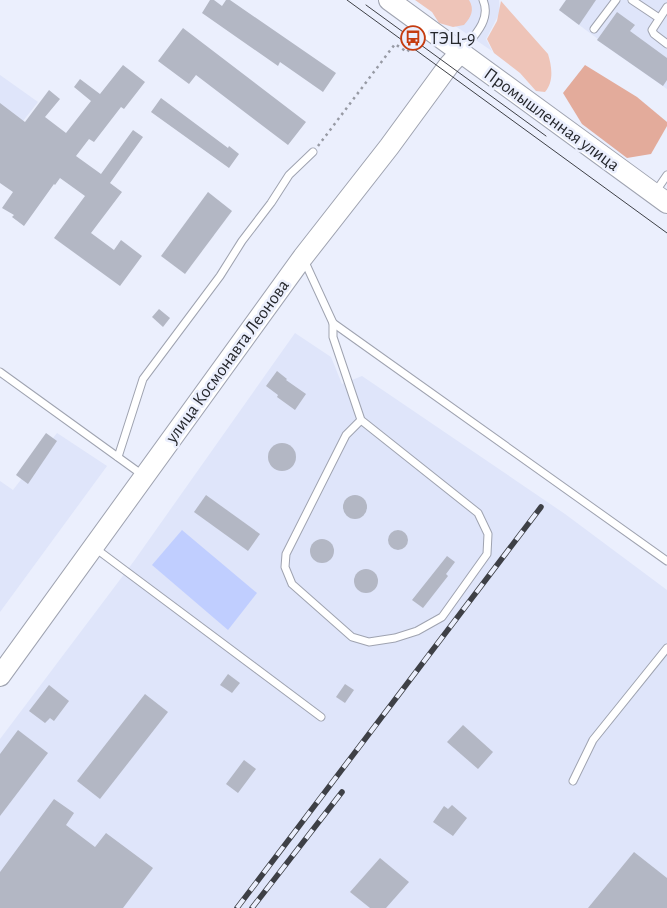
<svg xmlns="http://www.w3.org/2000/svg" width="667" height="908" font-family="'Alegreya Sans',sans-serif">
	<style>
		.built { fill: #dfe5fa }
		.green { fill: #eec4b8 }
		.forest { fill: #e3ab9b }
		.water { fill: #c0ceff }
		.building { fill: #b3b7c4 }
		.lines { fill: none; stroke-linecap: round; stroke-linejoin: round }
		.lane-casing { stroke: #9fa3b0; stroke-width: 9 }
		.secondary-casing { stroke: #9fa3b0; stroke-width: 22 }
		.path { stroke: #979aa4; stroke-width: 2.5; stroke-dasharray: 2.5 4; stroke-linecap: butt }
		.lane { stroke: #fff; stroke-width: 7 }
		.secondary { stroke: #fff; stroke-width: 20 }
		.tram { stroke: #3e4046; stroke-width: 1 }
		.rail-casing { stroke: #3e4046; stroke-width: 5.5 }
		.rail { stroke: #ebeffd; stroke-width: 4; stroke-dasharray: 11; stroke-linecap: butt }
		.labels { text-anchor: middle; stroke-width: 5; stroke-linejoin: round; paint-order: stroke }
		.poi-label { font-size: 18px; fill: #25272c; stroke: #ebeffd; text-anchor: start }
		.street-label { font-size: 18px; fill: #25272c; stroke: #ebeffd }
	</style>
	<rect width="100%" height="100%" fill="#ebeffd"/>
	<g class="built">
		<polygon points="417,0 499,0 500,12 486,39 492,51"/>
		<polygon points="566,0 667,0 667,89 597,40 598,39 559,10"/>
		<polygon points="0,75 38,102 0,150"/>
		<polygon points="295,333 331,357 342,384 362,376 565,514 667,590 667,908 0,908 0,739 134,561"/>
		<polygon points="57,433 107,466 0,612 0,481 13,490"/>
	</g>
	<g class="green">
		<path d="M415,0H469C475,10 471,17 464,25L453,27L439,23L432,12Z"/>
		<path d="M501,1L548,54C552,67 554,82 545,92L536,91L520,73L494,53L487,39L497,21Z"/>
	</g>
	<polygon class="forest" points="585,65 637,97 667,122 667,126 651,154 627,158 582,124 563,93"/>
	<polygon class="water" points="182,530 257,593 228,630 152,565"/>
	<g class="building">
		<polygon points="210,0 214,0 222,6 226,0 230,0 336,73 323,92 280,62 278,66 202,13"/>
		<polygon points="566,0 596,0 579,25 559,10"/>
		<polygon points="617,12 635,25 630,31 667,58 667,80 663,86 597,40"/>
		<polygon points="183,28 306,122 288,145 196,75 189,84 158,61"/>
		<polygon points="123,65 145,82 124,109 121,107 94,142 89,139 76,156 101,174 133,130 143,137 110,183 122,192 91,233 114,250 121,240 142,256 120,286 54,238 85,196 60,178 55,185 54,184 24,226 12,217 14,215 2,208 13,192 0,183 0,103 25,122 49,90 60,99 45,117 66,133 91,101 74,87 80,79 100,94"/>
		<polygon points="161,98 228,148 229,146 239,154 229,168 151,112"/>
		<polygon points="208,192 232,211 185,274 161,256"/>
		<polygon points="159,309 170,318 163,327 152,317"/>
		<polygon points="277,371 287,379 286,380 306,394 295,410 277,397 278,395 266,386"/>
		<polygon points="46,433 57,441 28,484 16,475"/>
		<circle cx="282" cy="457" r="14"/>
		<polygon points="206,495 260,534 248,551 194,512"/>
		<circle cx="355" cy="507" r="12"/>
		<circle cx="398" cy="540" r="10"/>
		<circle cx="322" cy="551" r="12"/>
		<polygon points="447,556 455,562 446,574 448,576 423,608 412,600"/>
		<circle cx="366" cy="581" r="12"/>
		<polygon points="228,674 240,683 232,693 220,685"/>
		<polygon points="345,684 354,690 345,703 336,697"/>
		<polygon points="49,685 69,701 54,721 50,718 45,723 29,711"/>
		<polygon points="145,694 168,712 100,799 77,781"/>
		<polygon points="463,725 493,752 478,769 447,742"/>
		<polygon points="18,730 48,753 0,816 0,754"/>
		<polygon points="244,760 256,769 238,793 226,784"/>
		<polygon points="54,799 74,813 66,825 95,847 106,833 153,868 123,908 0,908 0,872"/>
		<polygon points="452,805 467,818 453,836 433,822 444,806 448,809"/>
		<polygon points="634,852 667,878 667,908 588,908"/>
		<polygon points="380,858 409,882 386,908 370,908 350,892"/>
	</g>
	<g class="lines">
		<g class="lane-casing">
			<g id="lane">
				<polyline points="632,0 659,18"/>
				<polyline points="667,7 652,30 654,34 667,44"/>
				<polyline points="594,29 616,0"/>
				<path d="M461,52C473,37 492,20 483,0"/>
				<polyline points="656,191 667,175"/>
				<polyline points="304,260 333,323 667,561"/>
				<polyline points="333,323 333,337 361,420 346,435 286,554 285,567 292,584 352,637 369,642 395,638 417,631 442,617 487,554 488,534 478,513 361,420"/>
				<polyline points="0,372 144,476"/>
				<polyline points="118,457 143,379 220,276 242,241 271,203 289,175 313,152"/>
				<polyline points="95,548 321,717"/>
				<polyline points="573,781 593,740 667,648"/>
			</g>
		</g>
		<g class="secondary-casing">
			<g id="secondary">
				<polyline points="389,0 667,203"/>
				<polyline points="0,676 303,257 389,147 449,65 461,52"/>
			</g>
		</g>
		<polyline class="path" points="318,146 395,44 407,52 417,39"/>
		<use href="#lane" class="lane"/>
		<use href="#secondary" class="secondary"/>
		<g class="tram">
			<polyline points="347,0 667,233"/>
			<polyline points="366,5 546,136"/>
		</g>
		<g class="rail-casing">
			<g id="rail">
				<polyline points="237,908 541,507"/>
				<polyline points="252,908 342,792"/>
			</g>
		</g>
		<use href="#rail" class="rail"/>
	</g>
	<defs>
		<g id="bus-ring" transform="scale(1.25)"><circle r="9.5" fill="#ebeffd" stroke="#c53c10" stroke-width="1.5"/><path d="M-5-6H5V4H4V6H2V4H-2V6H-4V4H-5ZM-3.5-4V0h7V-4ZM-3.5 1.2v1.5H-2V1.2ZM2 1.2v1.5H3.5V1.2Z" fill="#c53c10"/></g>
	</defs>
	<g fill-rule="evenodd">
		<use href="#bus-ring" x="413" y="38"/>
	</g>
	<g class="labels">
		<g class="poi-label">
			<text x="430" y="44">ТЭЦ-9</text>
		</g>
		<g class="street-label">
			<text transform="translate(552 119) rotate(36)" y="6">Промышленная улица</text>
			<text transform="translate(227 361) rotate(-54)" y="6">улица Космонавта Леонова</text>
		</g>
	</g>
</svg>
